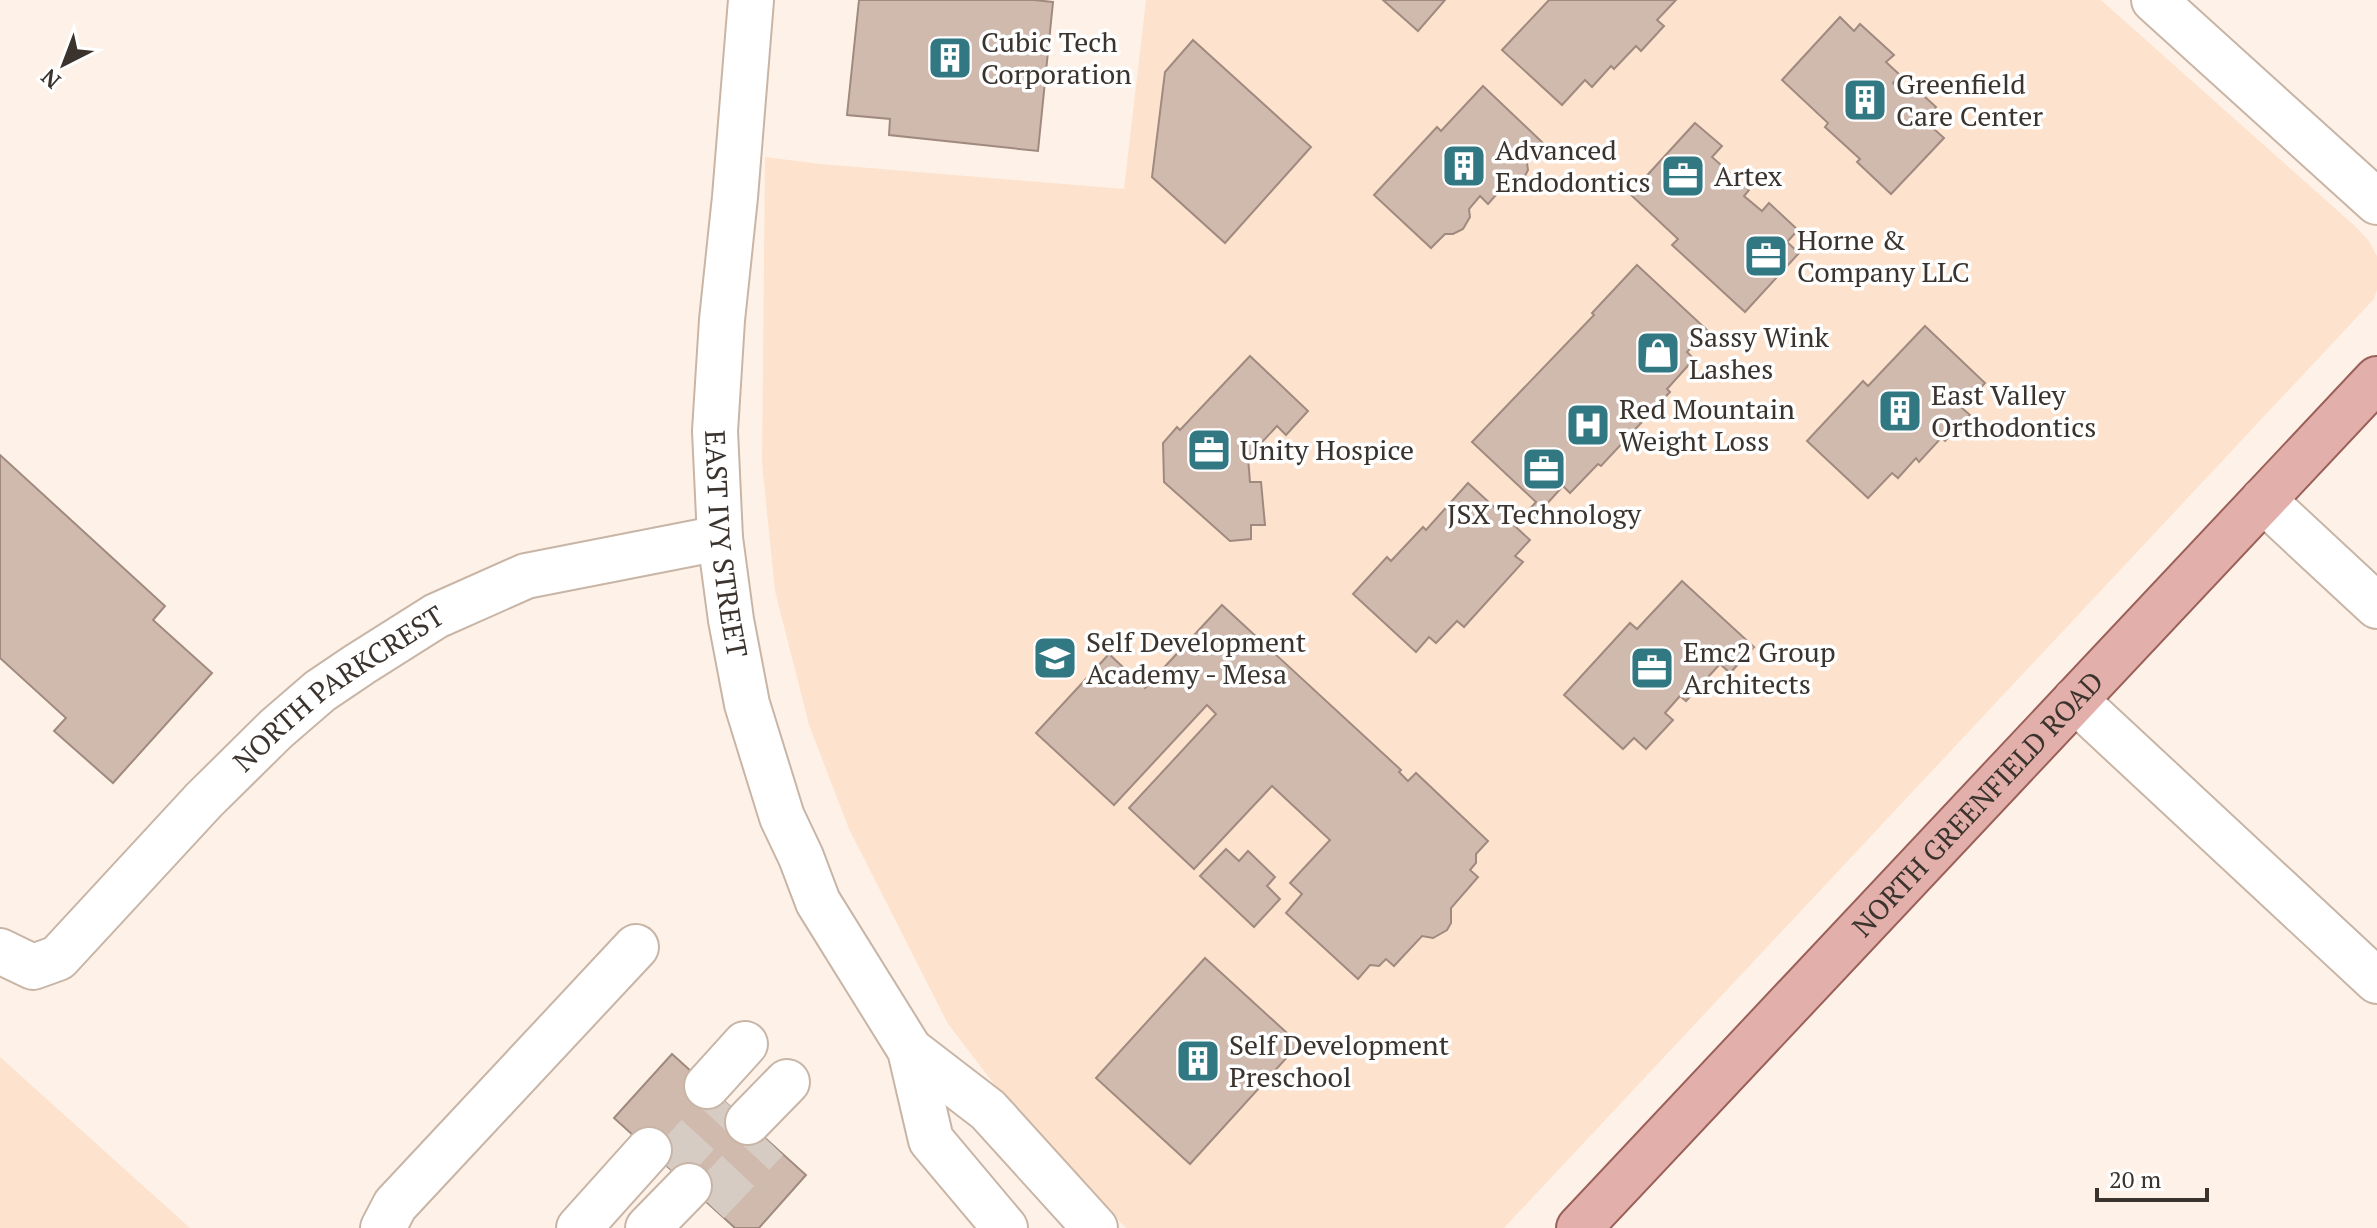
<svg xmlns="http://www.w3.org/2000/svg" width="2377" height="1228" font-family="'PT Serif',serif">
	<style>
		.built { fill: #fde2cd }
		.building { fill: #d0b9ad; stroke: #a08a7f; stroke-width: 2 }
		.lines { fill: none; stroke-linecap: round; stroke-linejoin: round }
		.minor-tunnel { stroke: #d7ccc3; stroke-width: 44; stroke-dasharray: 44 22; stroke-linecap: butt }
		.minor-casing { stroke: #c8b5a6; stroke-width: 48 }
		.major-casing { stroke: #9b605a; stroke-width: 48 }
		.minor { stroke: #fff; stroke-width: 44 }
		.major { stroke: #e2afaa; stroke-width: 44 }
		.labels { text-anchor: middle; stroke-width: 7; stroke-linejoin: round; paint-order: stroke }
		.poi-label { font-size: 28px; fill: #3b332d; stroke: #fff; text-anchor: start }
		.street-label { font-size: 28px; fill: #3b332d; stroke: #fff }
	</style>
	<rect width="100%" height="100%" fill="#fef2e8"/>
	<g class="built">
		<polygon points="1146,0 2101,0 2356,227 2369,241 2377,256 2377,290 2374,299 1504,1228 1126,1228 1014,1110 948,1024 849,829 809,725 775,591 762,463 765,157 821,164 1124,189"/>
		<polygon points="0,1057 190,1228 0,1228"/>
	</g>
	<g class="building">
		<polygon points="859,0 1034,0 1053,2 1038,151 889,135 890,119 847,115"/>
		<polygon points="1383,0 1445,0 1418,31"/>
		<polygon points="1549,0 1676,0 1657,20 1664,26 1641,51 1636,46 1614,69 1611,66 1592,87 1585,80 1562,105 1502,50"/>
		<polygon points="1840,17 1854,31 1860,24 1894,55 1886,62 1900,75 1893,83 1903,92 1911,84 1936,107 1924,120 1944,138 1891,194 1857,162 1860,159 1825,127 1828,123 1782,80"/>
		<polygon points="1193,40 1311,147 1225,243 1152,177 1165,72"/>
		<polygon points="1483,86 1544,144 1527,163 1528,170 1524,178 1503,187 1488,204 1480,196 1469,209 1470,217 1463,229 1453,234 1445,234 1431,248 1374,195 1437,127 1441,131"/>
		<polygon points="1695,123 1722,146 1712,157 1749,190 1744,196 1762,211 1769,203 1798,230 1787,242 1799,253 1745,312 1672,245 1678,239 1630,194"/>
		<polygon points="1637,265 1707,330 1687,352 1694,359 1667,389 1670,392 1601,466 1598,464 1570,493 1563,486 1535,517 1528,511 1536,502 1472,442 1594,315 1592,313"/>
		<polygon points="1925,326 1985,383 1962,408 1970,415 1945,441 1941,438 1919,462 1916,458 1898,478 1892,473 1868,498 1807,441 1863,381 1868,386"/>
		<polygon points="1250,356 1308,411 1286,435 1277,426 1248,457 1250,482 1261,482 1265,525 1251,525 1251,539 1230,541 1164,482 1163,443 1177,427 1180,430"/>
		<polygon points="0,455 165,606 153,620 212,673 113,783 54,731 66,718 0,658"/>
		<polygon points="1468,483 1530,540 1515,556 1523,562 1464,627 1457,621 1436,643 1429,637 1416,652 1353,594 1387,557 1391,561 1423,527 1426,530"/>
		<polygon points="1682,581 1754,647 1730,673 1720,664 1686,701 1680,696 1665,713 1673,720 1646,749 1634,738 1623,749 1564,695 1630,623 1637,629"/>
		<polygon points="1222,605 1401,770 1399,772 1408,781 1416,773 1488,841 1476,854 1476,863 1470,870 1478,877 1451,908 1451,923 1447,930 1433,938 1422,936 1394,966 1386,959 1379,966 1370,965 1358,979 1286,913 1302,894 1290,883 1330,840 1272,786 1194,869 1129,808 1216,714 1207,705 1114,805 1036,733 1109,654 1145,688"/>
		<polygon points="1226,849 1239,861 1248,851 1275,877 1267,886 1280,899 1254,927 1200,876"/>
		<polygon points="1205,958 1299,1044 1190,1164 1096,1078"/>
		<polygon points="672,1054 806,1175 759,1228 735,1228 614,1118"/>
	</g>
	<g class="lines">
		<g class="minor-tunnel">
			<polyline points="668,1167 727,1103"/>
			<polyline points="708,1203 767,1140"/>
		</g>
		<g class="minor-casing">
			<g id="minor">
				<path id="s1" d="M751,0L735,197L722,320L715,431L720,538L731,620L747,704L782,817L801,857L818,902L910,1050L931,1140L1005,1228"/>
				<polyline points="2154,0 2377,202"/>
				<polyline points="2263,500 2377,606"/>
				<polyline points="2075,700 2377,981"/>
				<path id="s2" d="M0,951L33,967L58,958L204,800L276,729L320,691L360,664L436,616L526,576L720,538"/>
				<polyline points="910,1050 988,1110 1095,1228"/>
				<polyline points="707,1086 745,1044"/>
				<polyline points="748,1122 787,1082"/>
				<polyline points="383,1228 395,1205 636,947"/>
				<polyline points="579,1228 649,1150"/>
				<polyline points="648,1228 689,1186"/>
			</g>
		</g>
		<g class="major-casing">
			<g id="major">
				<path id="s3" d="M1579,1228L2377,379"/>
			</g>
		</g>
		<use href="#minor" class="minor"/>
		<use href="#major" class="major"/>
	</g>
	<defs>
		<g id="building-square" transform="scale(2.3)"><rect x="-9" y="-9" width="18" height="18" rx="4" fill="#317883" stroke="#fff"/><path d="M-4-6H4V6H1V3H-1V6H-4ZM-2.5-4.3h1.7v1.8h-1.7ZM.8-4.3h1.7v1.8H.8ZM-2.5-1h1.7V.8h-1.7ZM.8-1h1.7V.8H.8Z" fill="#fff"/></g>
		<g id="office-square" transform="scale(2.3)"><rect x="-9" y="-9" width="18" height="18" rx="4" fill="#317883" stroke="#fff"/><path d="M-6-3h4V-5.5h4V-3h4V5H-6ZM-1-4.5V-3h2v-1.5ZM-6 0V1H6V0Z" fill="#fff"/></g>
		<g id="shop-square" transform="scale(2.3)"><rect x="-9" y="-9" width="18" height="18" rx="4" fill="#317883" stroke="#fff"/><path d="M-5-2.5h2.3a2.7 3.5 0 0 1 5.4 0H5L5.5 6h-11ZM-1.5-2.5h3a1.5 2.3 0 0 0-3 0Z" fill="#fff"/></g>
		<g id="hospital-square" transform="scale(2.3)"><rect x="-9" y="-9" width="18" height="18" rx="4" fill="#317883" stroke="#fff"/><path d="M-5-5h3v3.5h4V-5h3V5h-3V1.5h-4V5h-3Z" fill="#fff"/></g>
		<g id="school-square" transform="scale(2.3)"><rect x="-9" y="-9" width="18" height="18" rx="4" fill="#317883" stroke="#fff"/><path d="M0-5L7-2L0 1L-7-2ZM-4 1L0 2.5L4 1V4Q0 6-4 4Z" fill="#fff"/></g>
	</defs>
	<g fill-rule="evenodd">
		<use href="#building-square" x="950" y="58"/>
		<use href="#building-square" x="1865" y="100"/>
		<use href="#building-square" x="1464" y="166"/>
		<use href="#office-square" x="1683" y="176"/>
		<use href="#office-square" x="1766" y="256"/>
		<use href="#shop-square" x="1658" y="353"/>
		<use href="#building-square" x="1900" y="411"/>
		<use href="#hospital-square" x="1588" y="425"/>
		<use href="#office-square" x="1209" y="450"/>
		<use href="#office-square" x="1544" y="469"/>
		<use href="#school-square" x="1055" y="658"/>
		<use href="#office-square" x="1652" y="668"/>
		<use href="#building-square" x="1198" y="1061"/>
	</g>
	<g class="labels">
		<g class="poi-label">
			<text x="981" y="52">Cubic Tech<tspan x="981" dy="32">Corporation</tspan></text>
			<text x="1896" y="94">Greenfield<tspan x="1896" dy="32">Care Center</tspan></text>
			<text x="1495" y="160">Advanced<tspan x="1495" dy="32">Endodontics</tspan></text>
			<text x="1714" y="186">Artex</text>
			<text x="1797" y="250">Horne &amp;<tspan x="1797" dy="32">Company LLC</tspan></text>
			<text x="1689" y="347">Sassy Wink<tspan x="1689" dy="32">Lashes</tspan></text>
			<text x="1931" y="405">East Valley<tspan x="1931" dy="32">Orthodontics</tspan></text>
			<text x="1619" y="419">Red Mountain<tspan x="1619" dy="32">Weight Loss</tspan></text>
			<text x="1240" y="460">Unity Hospice</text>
			<text x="1544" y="524" text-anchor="middle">JSX Technology</text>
			<text x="1086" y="652">Self Development<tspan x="1086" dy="32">Academy - Mesa</tspan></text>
			<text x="1683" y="662">Emc2 Group<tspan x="1683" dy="32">Architects</tspan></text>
			<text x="1229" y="1055">Self Development<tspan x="1229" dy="32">Preschool</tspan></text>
		</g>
		<g class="street-label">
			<text dy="10" stroke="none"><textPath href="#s1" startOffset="546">EAST IVY STREET</textPath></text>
			<text dy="10" stroke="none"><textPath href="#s2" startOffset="454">NORTH PARKCREST</textPath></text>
			<text dy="10" stroke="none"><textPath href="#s3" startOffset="582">NORTH GREENFIELD ROAD</textPath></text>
		</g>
	</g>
	<g transform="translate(64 64) rotate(222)" stroke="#ffffff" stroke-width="6" paint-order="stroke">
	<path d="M0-6L14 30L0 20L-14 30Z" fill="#3b332d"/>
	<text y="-12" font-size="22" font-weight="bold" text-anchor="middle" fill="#3b332d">N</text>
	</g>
	<path d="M2097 1188v12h110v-12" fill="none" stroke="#3b332d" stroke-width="4"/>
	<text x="2109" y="1188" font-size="24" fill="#3b332d" stroke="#ffffff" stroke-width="6" paint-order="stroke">20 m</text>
</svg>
